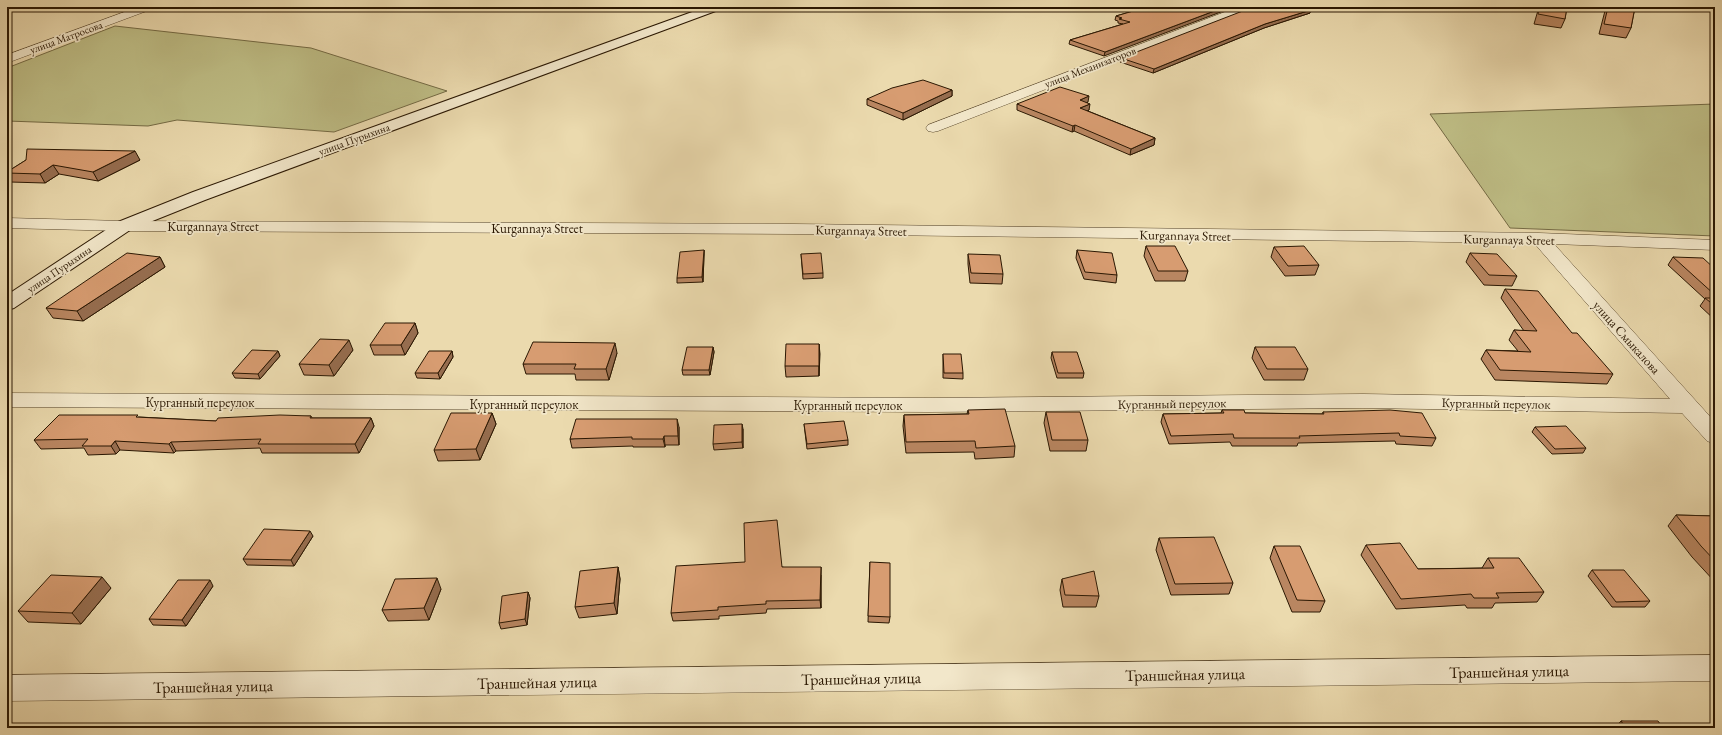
<svg xmlns="http://www.w3.org/2000/svg" width="1722" height="735" font-family="'EB Garamond',serif">
	<style>
		.green { fill: #bebd85; stroke: #746a44 }
		.lines { fill: none; stroke-linecap: round; stroke-linejoin: round }
		.street-casing { stroke: #5a482d; stroke-width: 1 }
		.secondary-casing { stroke: #2a1702; stroke-width: 2 }
		.street { fill: #f2e7ca; fill-rule: evenodd }
		.secondary { fill: #f2e7ca; fill-rule: evenodd }
		.wall { fill: #b98661; stroke: #2a1702 }
		.shaded-wall { fill: #966d4f; stroke: #2a1702 }
		.building { fill: #d79c71; stroke: #2a1702 }
		.labels { text-anchor: middle; stroke-width: 3.5; stroke-linejoin: round; paint-order: stroke }
		.far-street-label { font-size: 11px; fill: #2a1702; stroke: #f2e7ca }
		.street-label { font-size: 13px; fill: #2a1702; stroke: #f2e7ca }
		.near-street-label { font-size: 16px; fill: #2a1702; stroke: #f2e7ca }
	</style>
	<rect width="100%" height="100%" fill="#ebdaae"/>
	<filter id="stains"><feTurbulence type="fractalNoise" baseFrequency=".005" numOctaves="4"/><feColorMatrix values="0 0 0 0 .2 0 0 0 0 .09 0 0 0 0 .02 0 0 0 .5 -.17"/></filter>
	<radialGradient id="worn" r=".72"><stop offset=".6" stop-color="#630" stop-opacity="0"/><stop offset="1" stop-color="#630" stop-opacity=".3"/></radialGradient>
	<g class="green">
		<polygon points="115,26 311,48 447,91 334,132 177,120 148,126 7,121 7,68"/>
		<polygon points="1715,104 1715,236 1510,228 1430,114"/>
	</g>
	<g class="lines">
		<g class="street-casing">
			<g id="street">
				<polygon points="138,7 153,7 152,9 7,63 7,55"/>
				<polygon points="1238,7 1253,7 1252,9 938,131 933,132 928,131 926,128 928,125"/>
				<polygon points="7,218 124,221 794,224 1539,233 1715,240 1715,250 1554,244 1715,422 1715,444 1707,441 1682,413 1363,408 929,412 7,407 7,393 929,398 1363,394 1670,399 1534,243 794,234 124,231 7,228"/>
				<polygon points="1715,655 1715,681 7,701 7,675"/>
			</g>
		</g>
		<g class="secondary-casing">
			<polygon id="secondary" points="706,7 723,7 721,9 205,200 130,230 14,308 7,310 7,295 118,222 193,192"/>
		</g>
		<use href="#street" class="street"/>
		<use href="#secondary" class="secondary"/>
	</g>
	<g class="wall">
		<polygon points="1147,7 1104,56 1069,44 1070,40 1123,24 1118,23 1118,21 1115,20 1116,16"/>
		<polygon points="1539,7 1567,7 1565,19 1561,28 1534,24"/>
		<polygon points="1606,7 1635,7 1631,28 1626,38 1599,34"/>
		<polygon points="1310,13 1264,28 1153,73 1120,62 1121,58"/>
		<polygon points="952,90 952,96 903,120 867,105 867,99"/>
		<polygon points="1088,102 1087,103 1089,110 1088,111 1155,138 1154,145 1130,155 1074,131 1072,132 1017,110 1017,104"/>
		<polygon points="26,160 140,160 98,181 59,174 45,183 10,182 7,176 7,172"/>
		<polygon points="1146,246 1188,271 1185,281 1155,281 1144,256"/>
		<polygon points="1274,247 1319,265 1315,275 1285,276 1271,257"/>
		<polygon points="704,250 704,255 703,282 677,283 677,278"/>
		<polygon points="1077,250 1117,275 1116,283 1084,279 1076,258"/>
		<polygon points="1470,253 1517,276 1512,286 1484,285 1466,262"/>
		<polygon points="801,254 823,273 823,278 803,279"/>
		<polygon points="968,254 1003,274 1002,284 970,283 968,264"/>
		<polygon points="160,257 165,267 83,321 53,318 46,308"/>
		<polygon points="1673,257 1715,269 1715,320 1700,306 1705,299 1668,265"/>
		<polygon points="1505,289 1572,333 1613,374 1607,384 1495,380 1481,359 1486,350 1518,351 1509,340 1514,330 1524,331 1501,298"/>
		<polygon points="415,323 418,333 405,355 374,355 370,345"/>
		<polygon points="819,344 819,376 786,377 785,366"/>
		<polygon points="713,347 714,352 710,375 683,375 682,370"/>
		<polygon points="1255,347 1308,369 1304,380 1264,380 1252,358"/>
		<polygon points="353,350 334,376 304,375 299,364"/>
		<polygon points="278,351 280,356 260,379 235,378 232,373"/>
		<polygon points="452,351 453,357 440,379 417,378 415,373"/>
		<polygon points="1052,352 1084,373 1083,378 1057,378 1051,358"/>
		<polygon points="617,353 609,380 576,380 575,374 526,374 523,364"/>
		<polygon points="943,354 963,373 963,379 943,378"/>
		<polygon points="968,410 1015,446 1014,457 975,459 974,452 906,453 903,426 904,415 967,414"/>
		<polygon points="1222,410 1245,413 1322,414 1323,412 1436,438 1432,446 1396,444 1395,441 1298,443 1297,446 1232,446 1230,442 1169,444 1161,422 1163,414 1221,413"/>
		<polygon points="1046,412 1088,440 1086,451 1050,451 1044,423"/>
		<polygon points="492,413 496,424 480,460 438,461 434,450"/>
		<polygon points="311,416 312,418 371,418 374,426 359,453 262,453 260,448 176,451 174,453 120,450 116,454 88,455 84,448 41,449 34,440 139,417 216,421"/>
		<polygon points="804,424 848,440 848,445 807,449"/>
		<polygon points="679,427 679,445 665,445 665,447 633,447 633,446 572,448 570,439"/>
		<polygon points="1535,427 1586,448 1583,453 1552,454 1532,432"/>
		<polygon points="743,429 743,448 714,450 713,444"/>
		<polygon points="1676,515 1715,516 1715,582 1692,557 1668,526"/>
		<polygon points="313,536 294,566 247,565 243,559"/>
		<polygon points="1159,538 1233,583 1229,594 1171,595 1156,550"/>
		<polygon points="1366,545 1418,569 1482,568 1488,558 1544,592 1537,602 1495,603 1492,608 1467,608 1465,605 1396,609 1361,555"/>
		<polygon points="1274,546 1325,601 1320,612 1292,612 1270,558"/>
		<polygon points="870,562 890,617 889,623 868,622"/>
		<polygon points="618,567 620,579 617,614 579,618 575,607"/>
		<polygon points="782,567 821,575 821,608 767,609 766,613 719,616 719,619 673,621 671,613"/>
		<polygon points="1592,570 1650,601 1645,607 1612,607 1588,576"/>
		<polygon points="1062,579 1099,596 1096,607 1063,607 1060,590"/>
		<polygon points="213,586 186,626 153,625 149,619"/>
		<polygon points="111,588 81,624 28,622 18,611"/>
		<polygon points="441,589 429,620 388,621 382,610"/>
		<polygon points="528,592 530,598 527,625 501,629 499,623"/>
		<polygon points="1621,721 1663,728 1615,728"/>
		<polygon points="1707,725 1715,728 1705,728"/>
	</g>
	<g class="shaded-wall">
		<polygon points="1225,7 1234,7 1104,56 1105,52"/>
		<polygon points="1311,10 1310,13 1264,28 1153,73 1154,69 1265,24"/>
		<polygon points="952,90 952,96 903,120 903,113"/>
		<polygon points="1089,96 1088,102 1079,106 1080,100"/>
		<polygon points="1090,104 1089,110 1079,114 1080,108"/>
		<polygon points="1075,125 1074,131 1072,132 1073,126"/>
		<polygon points="1155,138 1154,145 1130,155 1131,149"/>
		<polygon points="135,151 140,160 98,181 93,172"/>
		<polygon points="53,165 59,174 45,183 40,174"/>
		<polygon points="704,250 704,255 703,282 702,277"/>
		<polygon points="160,257 165,267 83,321 77,311"/>
		<polygon points="415,323 418,333 405,355 401,345"/>
		<polygon points="349,340 353,350 334,376 329,365"/>
		<polygon points="615,343 617,353 609,380 606,369"/>
		<polygon points="819,344 820,354 819,376"/>
		<polygon points="713,347 714,352 710,375 709,370"/>
		<polygon points="278,351 280,356 260,379 258,374"/>
		<polygon points="452,351 453,357 440,379 438,373"/>
		<polygon points="492,413 496,424 480,460 476,449"/>
		<polygon points="371,418 374,426 359,453 355,444"/>
		<polygon points="677,419 679,427 679,445 678,436"/>
		<polygon points="742,424 743,429 743,448 742,442"/>
		<polygon points="664,436 665,445 665,447 663,439"/>
		<polygon points="115,441 120,450 116,454 111,446"/>
		<polygon points="171,442 176,451 174,453 169,444"/>
		<polygon points="310,531 313,536 294,566 291,560"/>
		<polygon points="618,567 620,579 617,614 614,603"/>
		<polygon points="821,567 821,608 820,600"/>
		<polygon points="102,577 111,588 81,624 72,613"/>
		<polygon points="437,578 441,589 429,620 424,608"/>
		<polygon points="210,580 213,586 186,626 182,620"/>
		<polygon points="528,592 530,598 527,625 525,619"/>
	</g>
	<g class="building">
		<polygon points="1147,7 1225,7 1105,52 1070,40 1130,22 1119,19 1122,18 1116,16"/>
		<polygon points="1253,7 1300,7 1311,10 1265,24 1154,69 1121,58"/>
		<polygon points="1540,7 1567,7 1565,19 1538,14"/>
		<polygon points="1608,7 1635,7 1631,28 1604,24"/>
		<polygon points="923,80 952,90 903,113 867,99 892,88"/>
		<polygon points="1060,87 1089,96 1080,100 1090,104 1080,108 1155,138 1131,149 1075,125 1073,126 1017,104"/>
		<polygon points="27,149 135,151 93,172 53,165 40,174 7,173 7,172 26,160"/>
		<polygon points="1146,246 1175,246 1188,271 1158,271"/>
		<polygon points="1304,246 1319,265 1288,266 1274,247"/>
		<polygon points="704,250 702,277 677,278 680,252"/>
		<polygon points="1077,250 1112,253 1117,275 1085,272"/>
		<polygon points="127,253 160,257 77,311 46,308"/>
		<polygon points="821,253 823,273 803,274 801,254"/>
		<polygon points="1470,253 1497,254 1517,276 1489,275"/>
		<polygon points="968,254 1000,255 1003,274 971,273"/>
		<polygon points="1673,257 1703,258 1715,269 1715,295"/>
		<polygon points="1505,289 1538,291 1572,333 1577,333 1613,374 1500,370 1486,350 1531,352 1514,330 1537,331"/>
		<polygon points="1705,298 1715,298 1715,306"/>
		<polygon points="385,323 415,323 401,345 370,345"/>
		<polygon points="320,339 349,340 329,365 299,364"/>
		<polygon points="533,342 615,343 606,369 574,369 576,364 523,364"/>
		<polygon points="786,344 819,344 819,366 785,366"/>
		<polygon points="687,347 713,347 709,370 682,370"/>
		<polygon points="1255,347 1295,347 1308,369 1267,369"/>
		<polygon points="252,350 278,351 258,374 232,373"/>
		<polygon points="429,351 452,351 438,373 415,373"/>
		<polygon points="1052,352 1077,352 1084,373 1058,373"/>
		<polygon points="943,354 961,354 963,373 944,373"/>
		<polygon points="1005,409 1015,446 976,448 975,441 906,442 904,415 969,414 968,410"/>
		<polygon points="1222,410 1244,410 1245,413 1324,414 1323,412 1390,410 1422,413 1436,438 1400,436 1399,433 1299,436 1300,438 1234,438 1233,434 1171,436 1163,414 1224,413"/>
		<polygon points="1046,412 1080,412 1088,440 1052,440"/>
		<polygon points="451,413 492,413 476,449 434,450"/>
		<polygon points="59,415 138,415 136,417 216,421 218,418 280,415 311,416 310,418 371,418 355,444 258,444 261,439 171,442 169,444 115,441 111,446 82,446 88,439 34,440"/>
		<polygon points="576,419 677,419 678,436 664,436 663,439 632,439 632,437 570,439"/>
		<polygon points="844,421 848,440 807,444 804,424"/>
		<polygon points="742,424 742,442 713,444 714,425"/>
		<polygon points="1566,426 1586,448 1555,449 1535,427"/>
		<polygon points="1676,515 1715,516 1715,561 1701,546"/>
		<polygon points="777,520 782,567 821,567 820,600 766,601 766,604 718,607 718,610 671,613 676,566 745,562 744,523"/>
		<polygon points="264,529 310,531 291,560 243,559"/>
		<polygon points="1214,537 1233,583 1175,584 1159,538"/>
		<polygon points="1400,543 1418,569 1494,568 1488,558 1519,558 1544,592 1496,593 1499,598 1474,598 1471,594 1401,599 1366,545"/>
		<polygon points="1274,546 1300,546 1325,601 1297,600"/>
		<polygon points="870,562 890,563 890,617 868,616"/>
		<polygon points="618,567 614,603 575,607 580,571"/>
		<polygon points="1592,570 1624,570 1650,601 1616,602"/>
		<polygon points="1094,571 1099,596 1065,595 1062,579"/>
		<polygon points="51,575 102,577 72,613 18,611"/>
		<polygon points="437,578 424,608 382,610 395,579"/>
		<polygon points="178,580 210,580 182,620 149,619"/>
		<polygon points="528,592 525,619 499,623 502,596"/>
		<polygon points="1621,721 1658,721 1663,728 1626,728"/>
		<polygon points="1707,725 1715,726 1715,728 1709,728"/>
	</g>
	<g class="labels">
		<g class="far-street-label">
			<text transform="translate(66 37) rotate(-20)" y="4">улица Матросова</text>
			<text transform="translate(1090 67) rotate(-21)" y="4">улица Механизаторов</text>
			<text transform="translate(354 139) rotate(-20)" y="4">улица Пурыхина</text>
			<text transform="translate(59 269) rotate(-34)" y="4">улица Пурыхина</text>
		</g>
		<g class="street-label">
			<text x="213" y="231">Kurgannaya Street</text>
			<text x="537" y="233">Kurgannaya Street</text>
			<text transform="translate(861 230) rotate(1)" y="5">Kurgannaya Street</text>
			<text transform="translate(1185 235) rotate(1)" y="5">Kurgannaya Street</text>
			<text transform="translate(1509 239) rotate(1)" y="5">Kurgannaya Street</text>
			<text transform="translate(1627 337) rotate(48)" y="5">улица Смыкалова</text>
			<text x="200" y="407">Курганный переулок</text>
			<text transform="translate(1172 403) rotate(-1)" y="5">Курганный переулок</text>
			<text transform="translate(1496 403) rotate(1)" y="5">Курганный переулок</text>
			<text x="524" y="409">Курганный переулок</text>
			<text x="848" y="410">Курганный переулок</text>
		</g>
		<g class="near-street-label">
			<text transform="translate(1509 671) rotate(-1)" y="6">Траншейная улица</text>
			<text transform="translate(1185 674) rotate(-1)" y="6">Траншейная улица</text>
			<text transform="translate(861 678) rotate(-1)" y="6">Траншейная улица</text>
			<text transform="translate(537 682) rotate(-1)" y="6">Траншейная улица</text>
			<text transform="translate(213 686) rotate(-1)" y="6">Траншейная улица</text>
		</g>
	</g>
	<rect width="1722" height="735" fill="none" stroke="#ebdaae" stroke-width="24"/>
	<rect x="8" y="8" width="1706" height="719" fill="none" stroke="#2a1702" stroke-width="2"/>
	<rect x="12" y="12" width="1698" height="711" fill="none" stroke="#2a1702"/>
	<rect width="100%" height="100%" filter="url(#stains)"/>
	<rect width="100%" height="100%" fill="url(#worn)"/>
</svg>
